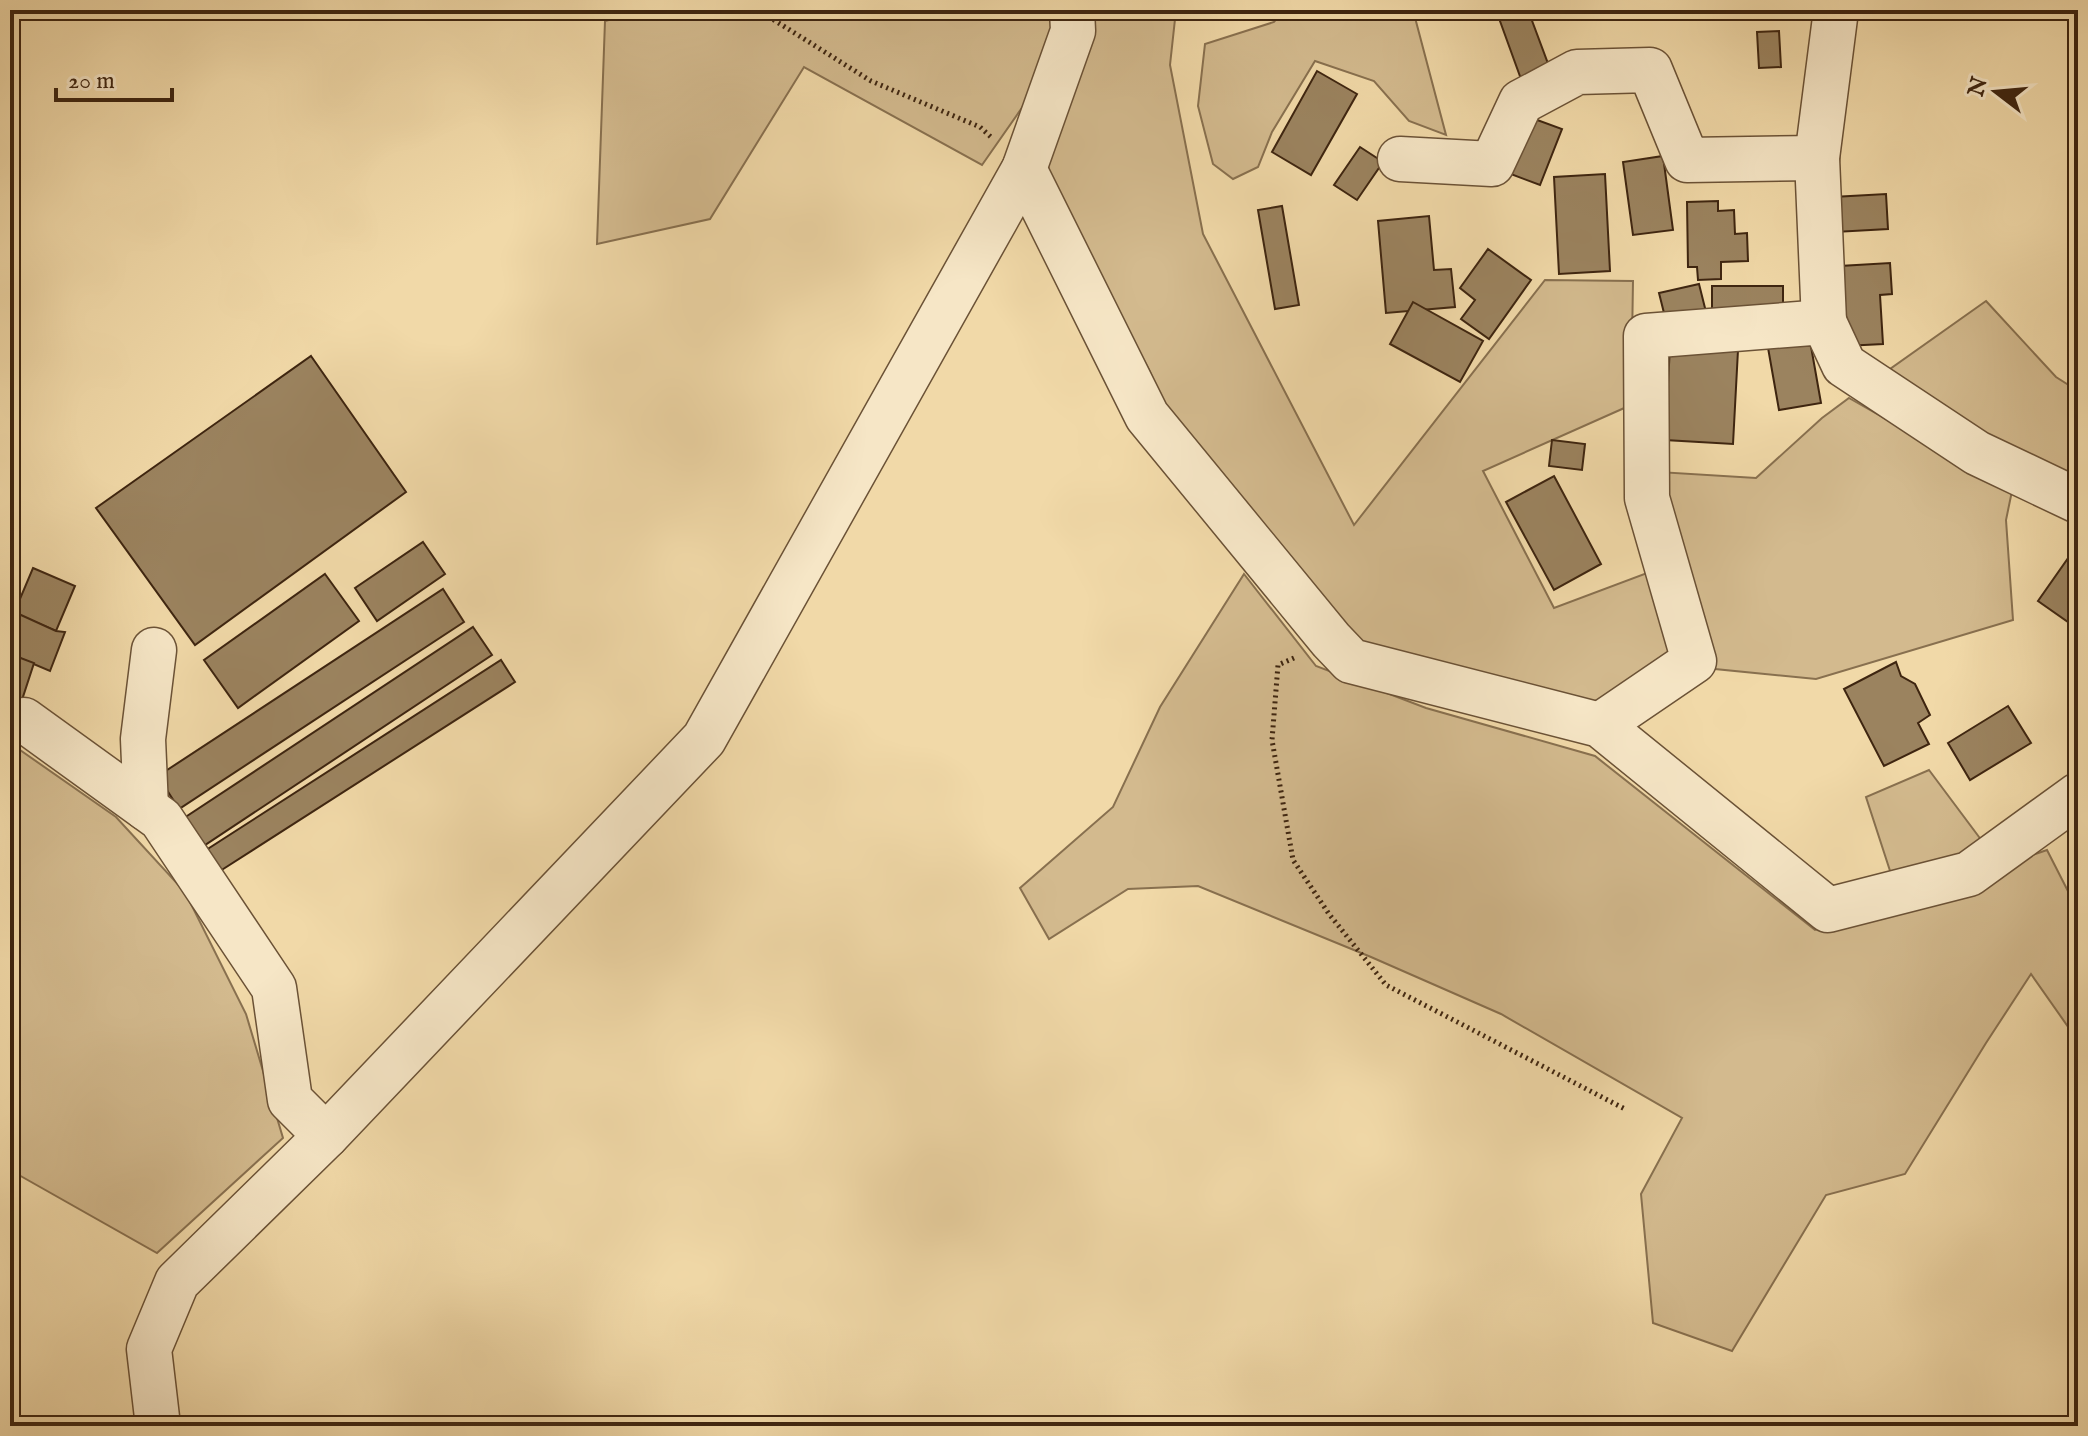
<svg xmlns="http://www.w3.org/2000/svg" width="2088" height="1436" font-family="'IM FELL English',serif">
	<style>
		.green { fill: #d3ba8e; stroke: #88704f; stroke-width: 2 }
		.building { fill: #9b835f; stroke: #3e2510; stroke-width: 2 }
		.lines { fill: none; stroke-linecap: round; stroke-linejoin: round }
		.minor-casing { stroke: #6b5236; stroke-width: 47 }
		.path { stroke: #3e2510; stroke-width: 5; stroke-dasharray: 2 4; stroke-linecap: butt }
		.minor { stroke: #f6e6c6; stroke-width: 44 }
	</style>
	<rect width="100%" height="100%" fill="#f1d9a8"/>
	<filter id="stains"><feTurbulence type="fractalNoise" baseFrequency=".0025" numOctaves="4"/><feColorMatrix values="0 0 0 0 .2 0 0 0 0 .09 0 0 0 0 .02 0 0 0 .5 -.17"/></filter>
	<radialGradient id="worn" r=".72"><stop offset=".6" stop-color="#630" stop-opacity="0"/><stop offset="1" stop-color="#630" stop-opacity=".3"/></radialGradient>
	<g class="green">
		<polygon points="646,10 1051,10 1052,25 1026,102 982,165 804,67 710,219 597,244 605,21"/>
		<polygon points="1087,10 1176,10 1170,65 1203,234 1354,525 1545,280 1633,281 1631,405 1483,471 1554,608 1655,570 1680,653 1593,707 1351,642 1179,437 1149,370 1040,167"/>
		<polygon points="1284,10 1413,10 1446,135 1409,121 1374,81 1315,61 1272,132 1258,167 1233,179 1213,164 1198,106 1205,44 1274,22"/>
		<polygon points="1986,301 2056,377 2078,391 2078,484 2034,462 1883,374"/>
		<polygon points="1849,398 2012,491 2006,520 2013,620 1816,679 1705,668 1659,472 1756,478 1822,418"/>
		<polygon points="1244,574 1316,666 1426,708 1595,756 1815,930 2047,850 2071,897 2078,903 2078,1041 2031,974 1986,1043 1905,1174 1826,1195 1732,1351 1653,1323 1641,1194 1682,1118 1501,1014 1371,957 1198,886 1128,889 1049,939 1020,888 1113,807 1160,707"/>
		<polygon points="10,743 116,817 185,892 246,1014 283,1138 157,1253 10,1170"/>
		<polygon points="1929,770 1985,845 1893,880 1866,797"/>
	</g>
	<g class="building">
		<polygon points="1496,10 1528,10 1550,69 1521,79"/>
		<polygon points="1779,31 1781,67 1759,68 1757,32"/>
		<polygon points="1317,71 1357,94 1311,175 1272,152"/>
		<polygon points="1529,117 1562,129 1540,185 1508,173"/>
		<polygon points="1360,147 1383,162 1357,200 1334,185"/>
		<polygon points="1663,156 1673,230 1633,235 1623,162"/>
		<polygon points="1605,174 1610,271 1559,274 1554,177"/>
		<polygon points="1886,194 1888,229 1835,232 1833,197"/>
		<polygon points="1718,201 1718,211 1734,210 1735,234 1747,233 1748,261 1721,262 1721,279 1698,280 1697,267 1688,267 1687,202"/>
		<polygon points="1282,206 1299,305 1275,309 1258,210"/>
		<polygon points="1429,216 1434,270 1451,269 1455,307 1386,313 1378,221"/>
		<polygon points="1488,249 1531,280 1489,339 1461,319 1475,300 1460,288"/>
		<polygon points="1890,263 1892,294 1880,295 1883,344 1845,346 1840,266"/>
		<polygon points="1699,284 1707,316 1667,325 1659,293"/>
		<rect x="1712" y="286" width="71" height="30"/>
		<polygon points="1413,302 1483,341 1460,382 1390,344"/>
		<polygon points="1809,335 1821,403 1779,410 1767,342"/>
		<polygon points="1670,346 1738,350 1733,444 1665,440"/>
		<polygon points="311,356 406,492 195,645 96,508"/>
		<polygon points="1552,440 1585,444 1582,470 1549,466"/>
		<polygon points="1554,476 1601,564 1554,590 1506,502"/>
		<polygon points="423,542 445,574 377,621 355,588"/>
		<polygon points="2078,544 2078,629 2038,601"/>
		<polygon points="33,568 75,586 56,631 14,613"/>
		<polygon points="325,574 359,621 238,708 204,660"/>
		<polygon points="443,589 464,622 179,809 158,776"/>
		<polygon points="10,610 56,631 65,632 50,671 10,654"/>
		<polygon points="473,627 492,655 199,849 181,820"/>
		<polygon points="10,654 34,663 20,706 10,700"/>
		<polygon points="501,660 515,682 217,873 203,852"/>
		<polygon points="1896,662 1901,676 1915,684 1930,715 1918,723 1929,744 1884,766 1844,689"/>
		<polygon points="2008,706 2031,743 1970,780 1948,743"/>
		<polygon points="2078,835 2078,869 2069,838"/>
	</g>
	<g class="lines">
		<g class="minor-casing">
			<g id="minor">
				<polyline points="1400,159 1492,164 1521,102 1577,72 1650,70 1687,160 1817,158"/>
				<polyline points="1024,169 1147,416 1331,640 1351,661 1600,725 1828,910 1969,874 2078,795"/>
				<polyline points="1824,322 1817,158 1836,10"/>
				<polyline points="24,720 161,819 274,988 290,1100 326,1136"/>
				<polyline points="1600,725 1694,661 1647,498 1646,336 1824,322 1844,365 1977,453 2078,501"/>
				<polyline points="146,808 143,739 154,650"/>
				<polyline points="158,1426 149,1349 177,1282 326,1136 704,739 1024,169 1073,31 1072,10"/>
			</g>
		</g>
		<g class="path">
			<polyline points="758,10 871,81 980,127 992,138"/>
			<polyline points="1294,658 1278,665 1272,740 1293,860 1329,914 1386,985 1625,1109"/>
		</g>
		<use href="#minor" class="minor"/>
	</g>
	<rect width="2088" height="1436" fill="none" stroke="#f1d9a8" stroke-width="40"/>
	<rect x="12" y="12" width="2064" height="1412" fill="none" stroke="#3e2510" stroke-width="4"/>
	<rect x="20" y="20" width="2048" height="1396" fill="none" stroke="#3e2510" stroke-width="2"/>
	<g transform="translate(1996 92) rotate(286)" stroke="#f6e6c6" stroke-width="6" paint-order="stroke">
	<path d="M0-6L14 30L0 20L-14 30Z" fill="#3e2510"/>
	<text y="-12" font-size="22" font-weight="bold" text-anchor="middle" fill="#3e2510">N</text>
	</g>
	<path d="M56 88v12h116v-12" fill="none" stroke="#3e2510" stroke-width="4"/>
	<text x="68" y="88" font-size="24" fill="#3e2510" stroke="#f6e6c6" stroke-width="6" paint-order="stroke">20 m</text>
	<rect width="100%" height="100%" filter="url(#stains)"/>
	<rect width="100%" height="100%" fill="url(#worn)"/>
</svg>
